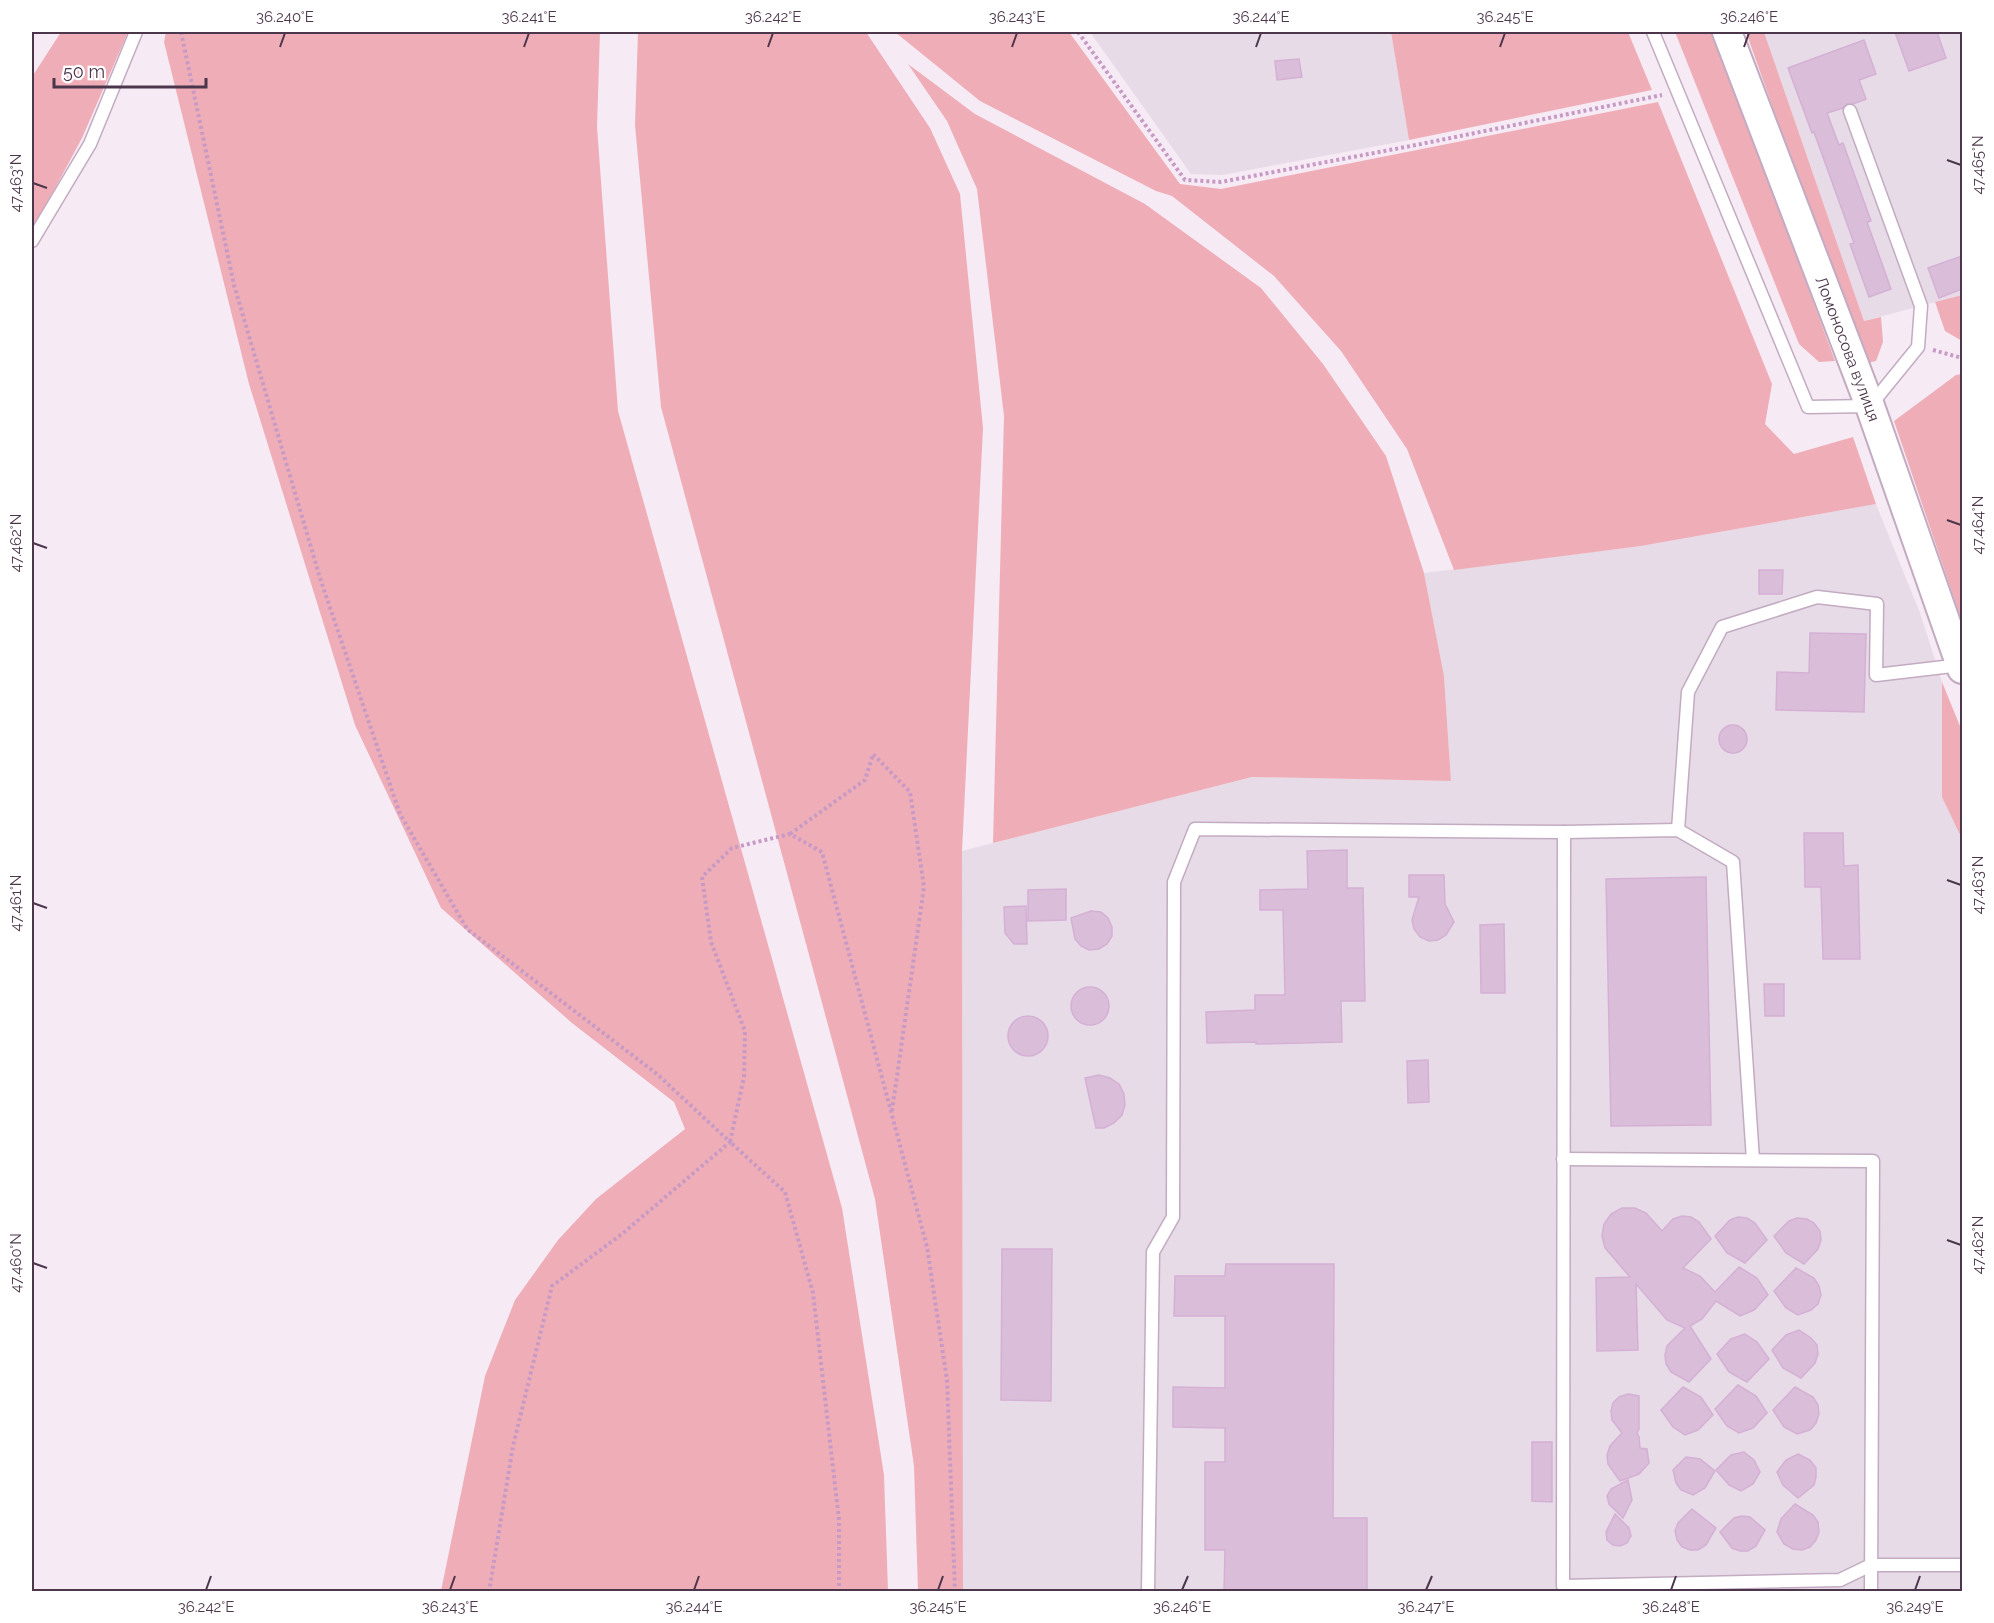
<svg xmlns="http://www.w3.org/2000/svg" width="1994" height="1623" font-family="Raleway,sans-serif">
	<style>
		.industrial { fill: #e6dbe6 }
		.green { fill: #efaeb7 }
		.building { fill: #dabdd9; stroke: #d5b0d5; stroke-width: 1.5 }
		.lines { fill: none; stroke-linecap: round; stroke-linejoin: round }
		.service-casing { stroke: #c3abc2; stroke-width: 15 }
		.tertiary-casing { stroke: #c3abc2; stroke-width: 32 }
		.path { stroke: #c79ac5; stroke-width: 4; stroke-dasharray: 3 3; stroke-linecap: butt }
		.service { stroke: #fff; stroke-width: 12 }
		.tertiary { stroke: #fff; stroke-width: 28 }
		.ticks { fill: none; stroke: #4c364b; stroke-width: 2 }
		.labels { text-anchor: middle; stroke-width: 5; stroke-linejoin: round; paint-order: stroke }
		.street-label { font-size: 16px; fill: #4c364b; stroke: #fff }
		.neatline { fill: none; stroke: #4c364b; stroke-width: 2 }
		.ticks-label { font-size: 15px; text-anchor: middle; fill: #4c364b }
	</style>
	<rect width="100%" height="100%" fill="#f6eaf5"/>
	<g class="industrial">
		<polygon points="1090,32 1391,32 1409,140 1222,175 1191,174"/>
		<polygon points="1764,32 1962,32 1962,295 1864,321"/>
		<polygon points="1876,504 1920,613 1942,682 1942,796 1962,839 1962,1591 963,1591 962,851 1252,777 1451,781 1444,676 1424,573 1641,546"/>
	</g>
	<g class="green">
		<polygon points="61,32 128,32 82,138 32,231 32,77"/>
		<polygon points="166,32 600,32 597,127 618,411 842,1208 884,1475 888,1591 441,1591 485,1376 515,1300 558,1240 596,1199 685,1129 674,1102 572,1023 441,908 355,725 249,384 164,42"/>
		<polygon points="638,32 866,32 930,128 960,194 983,428 962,851 963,1591 918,1591 914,1466 875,1199 661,407 635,125"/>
		<polygon points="895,32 1069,32 1180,184 1221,189 1658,102 1772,384 1765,424 1794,454 1853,437 1876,504 1641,546 1454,570 1407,449 1341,351 1274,276 1172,196 1156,191 980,101"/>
		<polygon points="1391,32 1628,32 1652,90 1409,140"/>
		<polygon points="1675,32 1714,32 1835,361 1819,362 1799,344"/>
		<polygon points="1746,32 1764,32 1864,321 1881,317 1883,342 1876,361 1864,364"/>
		<polygon points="908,64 975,114 1145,204 1261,288 1323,364 1386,456 1424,573 1444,676 1451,781 1252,777 993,843 1004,416 977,189 947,121"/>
		<polygon points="1962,295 1962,341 1945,331 1935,302"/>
		<polygon points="1962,374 1962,622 1894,421 1956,375"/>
		<polygon points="1942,682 1962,731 1962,839 1942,797"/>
	</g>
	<g class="building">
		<polygon points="1895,32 1937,32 1946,58 1909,71"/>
		<polygon points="1864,40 1876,74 1859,80 1866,99 1853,104 1847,104 1843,108 1827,113 1839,145 1843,143 1871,221 1867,222 1891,289 1869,297 1850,244 1854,243 1814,132 1812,133 1788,68"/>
		<polygon points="1299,59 1302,77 1277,80 1275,61"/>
		<polygon points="1962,256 1962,289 1939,298 1928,268"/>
		<polygon points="1759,570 1783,570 1782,594 1759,594"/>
		<polygon points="1810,633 1866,634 1864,712 1776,710 1777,672 1809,673"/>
		<circle cx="1733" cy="739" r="14"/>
		<polygon points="1804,833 1843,833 1844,866 1858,865 1860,959 1823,959 1821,887 1805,887"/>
		<polygon points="1347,850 1347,888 1363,888 1365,1001 1341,1001 1342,1042 1256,1044 1256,1042 1207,1043 1206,1012 1255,1010 1255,995 1285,995 1283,910 1260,910 1260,890 1308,889 1307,851"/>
		<polygon points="1409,875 1444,875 1445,904 1454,922 1446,935 1438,940 1429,941 1420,937 1414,929 1412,920 1419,897 1409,897"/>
		<polygon points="1706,877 1711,1125 1611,1126 1606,879"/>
		<polygon points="1066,889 1066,920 1028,921 1028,890"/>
		<polygon points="1026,906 1027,944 1014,944 1005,933 1004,907"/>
		<polygon points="1091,911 1101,912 1108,918 1112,927 1112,936 1107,944 1099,949 1089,950 1081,946 1075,939 1071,918"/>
		<polygon points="1504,924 1505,993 1481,993 1480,925"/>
		<polygon points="1764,984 1784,984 1784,1016 1765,1016"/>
		<circle cx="1090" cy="1006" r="19"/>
		<circle cx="1028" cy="1036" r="20"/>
		<polygon points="1428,1060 1429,1102 1408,1103 1407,1061"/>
		<polygon points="1099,1075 1110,1078 1119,1084 1124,1094 1125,1105 1122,1115 1114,1123 1104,1128 1096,1128 1085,1078"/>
		<polygon points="1622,1208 1635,1208 1646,1213 1662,1231 1673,1219 1682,1216 1691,1217 1699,1222 1711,1239 1683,1268 1700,1276 1715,1292 1739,1267 1757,1278 1768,1295 1754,1310 1740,1316 1716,1301 1702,1319 1690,1326 1711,1359 1689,1382 1671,1372 1666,1364 1665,1355 1667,1346 1685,1328 1667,1320 1636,1284 1638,1350 1597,1351 1596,1278 1630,1277 1605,1248 1602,1236 1604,1224 1611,1214"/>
		<polygon points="1738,1217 1747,1218 1755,1223 1767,1240 1745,1263 1727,1253 1715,1236 1730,1220"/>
		<polygon points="1797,1218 1807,1219 1814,1223 1820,1231 1821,1240 1818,1249 1804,1264 1786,1253 1774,1236 1789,1221"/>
		<polygon points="1002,1249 1052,1249 1051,1401 1001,1400"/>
		<polygon points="1226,1264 1334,1264 1333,1518 1367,1518 1367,1592 1224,1592 1225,1550 1205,1550 1205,1462 1225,1462 1225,1428 1173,1427 1173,1387 1225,1388 1225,1316 1174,1316 1175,1276 1225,1276"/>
		<polygon points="1796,1268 1814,1278 1819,1286 1821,1295 1818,1304 1811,1310 1798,1315 1786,1308 1774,1291"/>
		<polygon points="1799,1330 1811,1338 1817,1345 1818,1354 1815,1363 1801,1378 1783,1368 1772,1350 1786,1335"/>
		<polygon points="1745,1334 1757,1342 1769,1359 1747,1382 1729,1372 1717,1354 1731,1339"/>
		<polygon points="1738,1385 1756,1396 1767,1413 1753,1428 1739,1433 1727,1426 1715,1409"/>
		<polygon points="1683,1387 1701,1397 1713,1415 1698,1430 1685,1435 1673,1427 1661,1410"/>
		<polygon points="1795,1387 1813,1397 1818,1405 1819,1414 1816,1423 1810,1430 1797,1434 1784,1427 1773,1410"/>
		<polygon points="1628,1394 1639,1396 1639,1429 1637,1433 1639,1437 1640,1448 1647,1449 1649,1463 1639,1474 1620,1481 1608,1464 1607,1455 1610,1446 1622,1433 1612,1420 1611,1411 1613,1403 1619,1397"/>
		<polygon points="1532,1442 1552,1442 1552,1502 1532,1501"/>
		<polygon points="1744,1452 1754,1460 1760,1472 1753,1484 1741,1491 1729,1485 1716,1470 1731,1455"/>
		<polygon points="1798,1454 1810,1460 1816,1468 1816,1477 1814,1485 1798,1498 1783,1485 1777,1472 1786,1460"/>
		<polygon points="1686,1457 1700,1459 1715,1471 1705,1488 1693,1495 1681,1490 1676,1483 1673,1470"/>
		<polygon points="1628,1480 1632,1500 1623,1518 1609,1504 1607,1496 1611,1489"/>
		<polygon points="1795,1504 1813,1515 1818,1522 1819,1532 1816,1540 1810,1547 1802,1550 1793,1549 1784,1544 1777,1532 1781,1519"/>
		<polygon points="1692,1509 1716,1528 1706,1545 1698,1550 1690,1550 1682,1547 1677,1540 1675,1531 1678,1523"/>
		<polygon points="1615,1514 1629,1528 1631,1536 1627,1543 1620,1546 1613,1545 1607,1540 1606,1532"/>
		<polygon points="1742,1516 1750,1517 1765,1530 1756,1546 1748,1551 1740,1551 1732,1548 1720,1532 1734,1518"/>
	</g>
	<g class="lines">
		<g class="service-casing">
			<g id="service">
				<polyline points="1653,32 1808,407 1870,406 1918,347 1921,306 1850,111"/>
				<polyline points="32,241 90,144 136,32"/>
				<polyline points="1678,830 1688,692 1722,627 1817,597 1877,604 1876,675 1961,665"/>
				<polyline points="1563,1159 1873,1161 1871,1592"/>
				<polyline points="1753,1160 1733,862 1678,830 1564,832 1563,1586 1840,1580 1871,1565 1962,1565"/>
				<polyline points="1148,1592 1153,1252 1173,1217 1174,882 1195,829 1564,832"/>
			</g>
		</g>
		<g class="tertiary-casing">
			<g id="tertiary">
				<path id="s1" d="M1727,32L1870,406L1962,669"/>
			</g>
		</g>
		<g class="path">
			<polyline points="181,32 234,285 320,578 400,814 467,929 657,1074 730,1142 622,1234 552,1286 513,1446 489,1592"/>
			<polyline points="1078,32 1185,180 1221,182 1416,145 1662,95"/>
			<polyline points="1933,350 1962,358"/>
			<polyline points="790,834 865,780 873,754 910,792 924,887 892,1111"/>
			<polyline points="839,1592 839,1520 813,1293 785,1192 730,1142 744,1077 745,1031 711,942 702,877 732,848 790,834 822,852 927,1247 947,1380 955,1592"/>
		</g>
		<use href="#service" class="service"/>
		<use href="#tertiary" class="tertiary"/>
	</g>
	<path class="ticks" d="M280,47L285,33M524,47L529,33M768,47L773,33M1012,47L1017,33M1256,47L1261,33M1500,47L1505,33M1744,47L1749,33M1947,160L1961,165M33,183L47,188M1947,520L1961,525M33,543L47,548M1947,880L1961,885M33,903L47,908M1947,1240L1961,1245M33,1263L47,1268M206,1590L211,1576M450,1590L455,1576M694,1590L699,1576M938,1590L943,1576M1182,1590L1188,1576M1426,1590L1432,1576M1671,1590L1676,1576M1915,1590L1920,1576"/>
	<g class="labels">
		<g class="street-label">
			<text dy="6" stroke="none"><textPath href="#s1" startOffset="339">Ломоносова вулиця</textPath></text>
		</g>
	</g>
	<rect width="1994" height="1623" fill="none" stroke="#ffffff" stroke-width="66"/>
	<path d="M54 78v9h152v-9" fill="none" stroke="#4c364b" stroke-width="3"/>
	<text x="63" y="78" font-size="18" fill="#4c364b" stroke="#ffffff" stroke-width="4.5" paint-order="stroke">50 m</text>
	<rect x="33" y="33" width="1928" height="1557" class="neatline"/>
	<g class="ticks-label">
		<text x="285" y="22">36.240°E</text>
		<text x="529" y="22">36.241°E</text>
		<text x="773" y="22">36.242°E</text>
		<text x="1017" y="22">36.243°E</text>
		<text x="1261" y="22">36.244°E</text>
		<text x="1505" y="22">36.245°E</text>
		<text x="1749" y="22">36.246°E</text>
		<text transform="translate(1978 165) rotate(-90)" y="5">47.465°N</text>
		<text transform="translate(16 183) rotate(-90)" y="5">47.463°N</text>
		<text transform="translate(1978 525) rotate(-90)" y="5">47.464°N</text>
		<text transform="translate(16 543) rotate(-90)" y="5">47.462°N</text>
		<text transform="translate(1978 885) rotate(-90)" y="5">47.463°N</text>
		<text transform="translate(16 903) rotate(-90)" y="5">47.461°N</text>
		<text transform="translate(1978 1245) rotate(-90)" y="5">47.462°N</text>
		<text transform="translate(16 1263) rotate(-90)" y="5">47.460°N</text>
		<text x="206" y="1612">36.242°E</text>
		<text x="450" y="1612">36.243°E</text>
		<text x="694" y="1612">36.244°E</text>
		<text x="938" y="1612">36.245°E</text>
		<text x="1182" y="1612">36.246°E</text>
		<text x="1426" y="1612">36.247°E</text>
		<text x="1671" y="1612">36.248°E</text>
		<text x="1915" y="1612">36.249°E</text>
	</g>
</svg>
